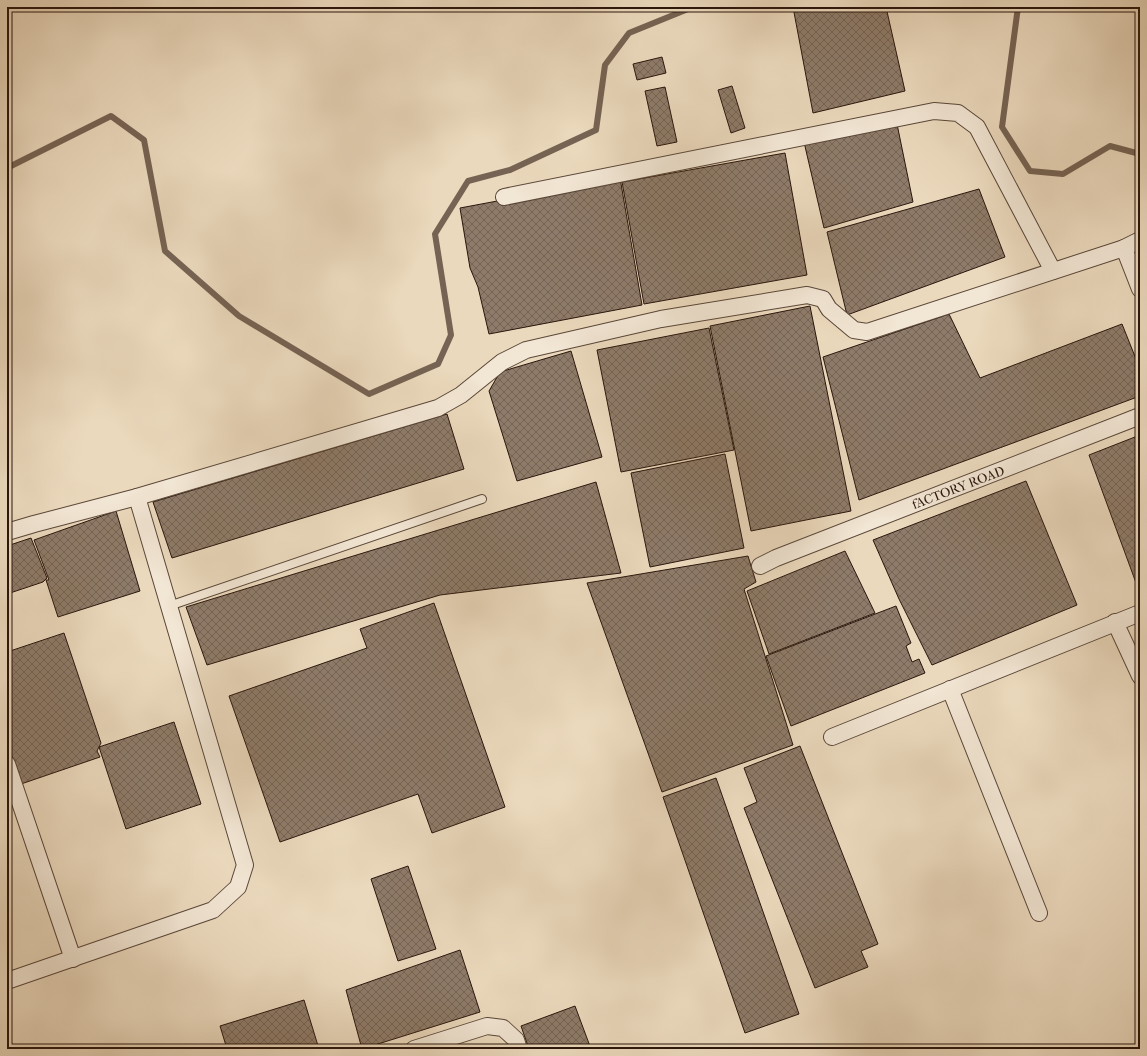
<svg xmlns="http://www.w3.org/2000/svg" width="1147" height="1056" font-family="'IM FELL French Canon',serif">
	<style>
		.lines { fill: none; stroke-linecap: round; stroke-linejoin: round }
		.stream { stroke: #766353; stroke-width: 6 }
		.building { fill: url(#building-cross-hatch); stroke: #2a160d }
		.service-casing { stroke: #5a4739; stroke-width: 10 }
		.minor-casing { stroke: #5a4739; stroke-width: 18 }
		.service { stroke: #f2e6d4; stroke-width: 8 }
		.minor { stroke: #f2e6d4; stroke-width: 16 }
		.labels { text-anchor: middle; stroke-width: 3; stroke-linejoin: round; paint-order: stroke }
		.street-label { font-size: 13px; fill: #2a160d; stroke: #f2e6d4 }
	</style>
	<defs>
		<pattern id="building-cross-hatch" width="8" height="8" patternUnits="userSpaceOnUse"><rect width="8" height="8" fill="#8e7b69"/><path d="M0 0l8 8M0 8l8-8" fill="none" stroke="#746455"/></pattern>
	</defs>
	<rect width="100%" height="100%" fill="#ebd9bd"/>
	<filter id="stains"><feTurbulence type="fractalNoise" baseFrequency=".005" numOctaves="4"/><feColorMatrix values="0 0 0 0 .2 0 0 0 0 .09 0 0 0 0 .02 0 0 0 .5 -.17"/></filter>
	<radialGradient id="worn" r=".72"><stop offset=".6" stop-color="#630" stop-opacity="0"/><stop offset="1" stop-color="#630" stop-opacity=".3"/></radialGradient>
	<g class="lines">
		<g class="stream">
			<polyline points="1018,7 1002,127 1030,171 1063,174 1110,146 1140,154"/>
			<polyline points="7,168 111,116 144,140 165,251 239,316 369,394 438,364 451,335 435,234 468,181 510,170 596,130 605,65 629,33 693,7"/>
		</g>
	</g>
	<g class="building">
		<polygon points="793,7 886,7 905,91 813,113"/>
		<polygon points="662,57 666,73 637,80 633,64"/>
		<polygon points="732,86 745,128 731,133 718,90"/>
		<polygon points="665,87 677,142 657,146 645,91"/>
		<polygon points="897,124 913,202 824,228 804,142"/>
		<polygon points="785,153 807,275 644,304 622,182"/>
		<polygon points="620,178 642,305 489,334 478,287 470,268 460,208"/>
		<polygon points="979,189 1005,257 847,315 827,232"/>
		<polygon points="810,306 851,511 751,531 710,326"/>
		<polygon points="949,314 980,378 1122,324 1140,369 1140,396 859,500 823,357"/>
		<polygon points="709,328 734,450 621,472 597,350"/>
		<polygon points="571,351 602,457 517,481 489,391 500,372"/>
		<polygon points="447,414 464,469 172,558 153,502"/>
		<polygon points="1140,435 1140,590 1139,591 1089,455"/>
		<polygon points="725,454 744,548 650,567 631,473"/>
		<polygon points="1026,481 1077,605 932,665 899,599 873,540"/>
		<polygon points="596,482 621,573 440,595 207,665 186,607"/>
		<polygon points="116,511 140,591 58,617 46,580 49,580 34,540"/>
		<polygon points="31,538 47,578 43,582 7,594 7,546"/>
		<polygon points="845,551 875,613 769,654 747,591"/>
		<polygon points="748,556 756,582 744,589 793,745 662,792 587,583"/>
		<polygon points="434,603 505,807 432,833 418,794 280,842 229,696 367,648 360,629"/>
		<polygon points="896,606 911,643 906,646 912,662 919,659 925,673 791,726 766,656"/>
		<polygon points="64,633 101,743 97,751 100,757 21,784 7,742 7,652"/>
		<polygon points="1140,641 1140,650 1137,642"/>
		<polygon points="174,722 201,804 126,829 99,747"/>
		<polygon points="800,746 878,944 861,951 868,967 815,988 744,808 757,802 744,768"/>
		<polygon points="716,778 799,1014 745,1033 663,797"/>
		<polygon points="408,866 436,949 398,961 371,879"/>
		<polygon points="460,950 480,1012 362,1049 346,990"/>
		<polygon points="304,1000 319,1049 227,1049 220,1026"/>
		<polygon points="575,1006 591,1049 529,1049 521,1026"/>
		<polygon points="160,1045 162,1049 147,1049"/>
	</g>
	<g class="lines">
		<g class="service-casing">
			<polyline id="service" points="169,606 482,499"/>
		</g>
		<g class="minor-casing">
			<g id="minor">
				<polyline points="504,197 934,111 958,113 977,127 1053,271"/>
				<polyline points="1124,248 1140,240"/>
				<polyline points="7,532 34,524 137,497"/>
				<polyline points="760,566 776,558 1140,416"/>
				<polyline points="1115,622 1140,676"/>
				<polyline points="950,689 1039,913"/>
				<polyline points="832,737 1140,613"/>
				<polyline points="7,764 73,959"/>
				<polyline points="7,981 213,910 238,887 245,865 137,497 438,408 461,395 502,362 526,350 661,319 807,295 823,299 829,309 854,330 867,332 1124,248 1140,289"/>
				<polyline points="414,1049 487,1026 503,1028 516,1040 519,1049"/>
			</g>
		</g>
		<use href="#service" class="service"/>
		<use href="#minor" class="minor"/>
	</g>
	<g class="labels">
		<g class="street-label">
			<text transform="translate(958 487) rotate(-21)" y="5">fACTORY ROAD</text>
		</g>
	</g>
	<rect width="1147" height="1056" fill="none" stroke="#ebd9bd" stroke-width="24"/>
	<rect x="8" y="8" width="1131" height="1040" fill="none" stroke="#2a160d" stroke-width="2"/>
	<rect x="12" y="12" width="1123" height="1032" fill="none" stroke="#2a160d"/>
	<rect width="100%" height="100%" filter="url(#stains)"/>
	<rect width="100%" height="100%" fill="url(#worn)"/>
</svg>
